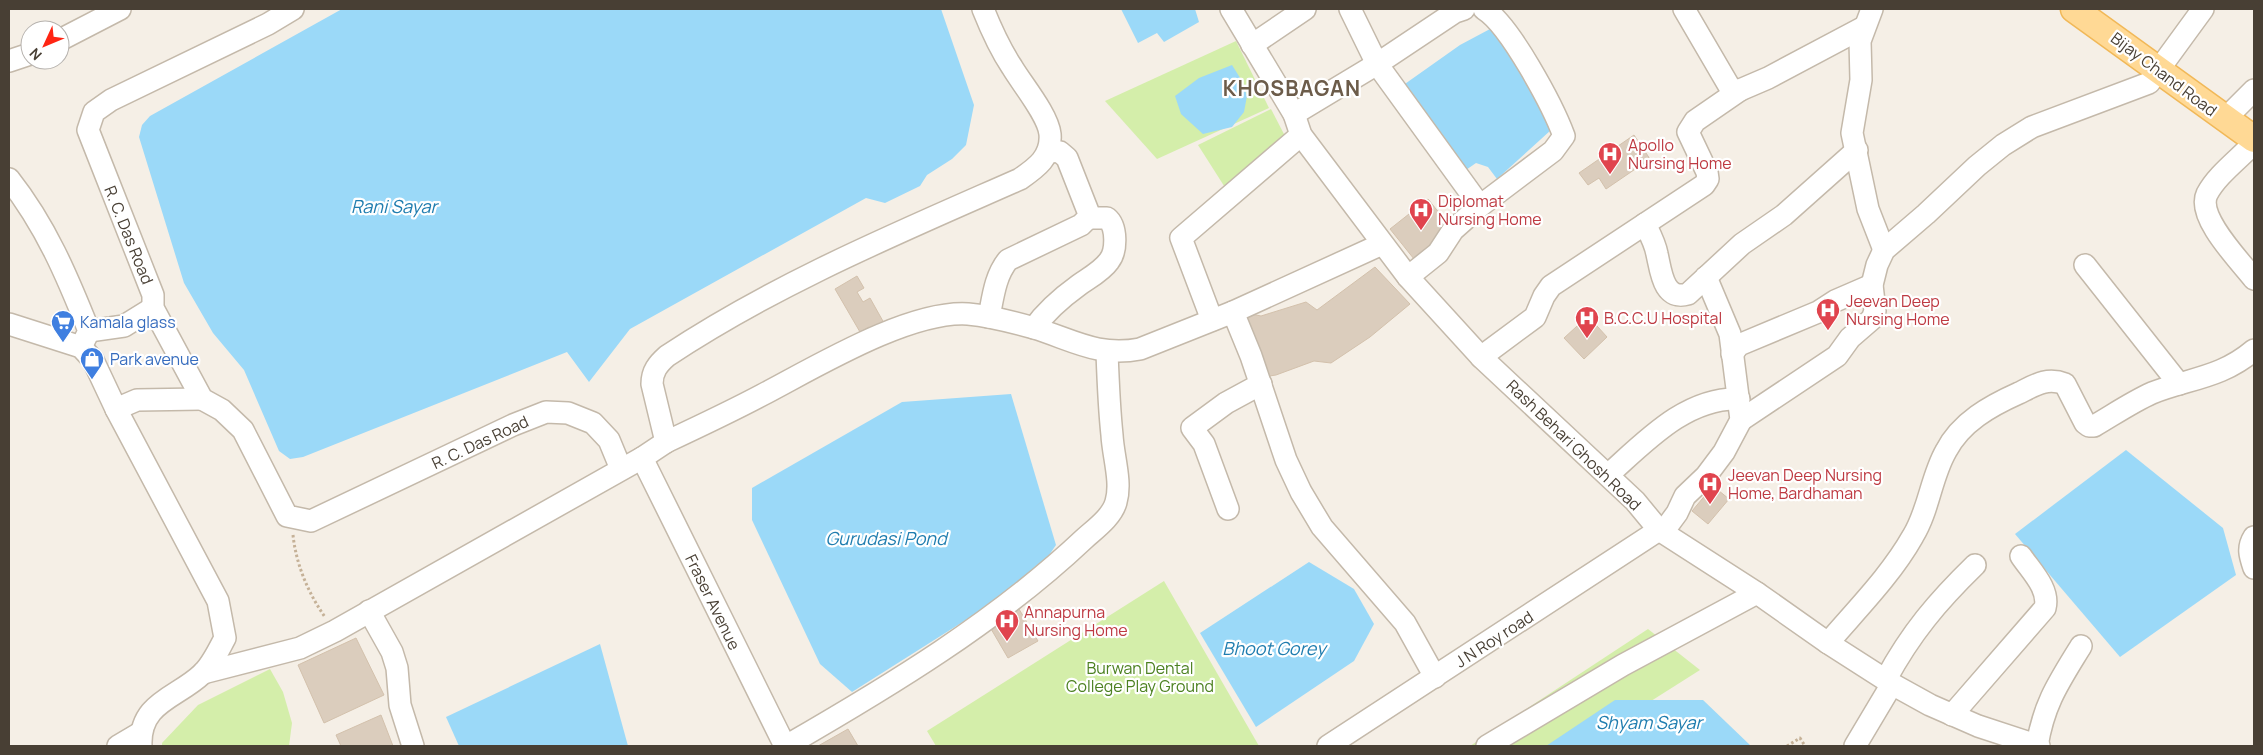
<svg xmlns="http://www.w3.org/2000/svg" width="2263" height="755" font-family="Manrope,sans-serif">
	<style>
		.green { fill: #d4eeaa }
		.water { fill: #9bd9f8 }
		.building { fill: #dbcdbd; stroke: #d3c1ac }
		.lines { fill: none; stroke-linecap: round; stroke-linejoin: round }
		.minor-casing { stroke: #c4b9aa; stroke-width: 24 }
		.major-casing { stroke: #f1b858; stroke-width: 29 }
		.path { stroke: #c5b197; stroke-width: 3; stroke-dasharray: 2.5 2.5; stroke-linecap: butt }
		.minor { stroke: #fff; stroke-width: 21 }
		.major { stroke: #ffd995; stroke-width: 26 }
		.labels { text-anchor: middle; stroke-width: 4.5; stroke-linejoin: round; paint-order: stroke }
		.street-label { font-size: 16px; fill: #483f34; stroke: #fff }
		.health-label { font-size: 16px; fill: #be3a42; stroke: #fff; text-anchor: start }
		.shop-label { font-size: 16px; fill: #366cbe; stroke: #fff; text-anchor: start }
		.park-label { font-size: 16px; fill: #4c8121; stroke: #fff }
		.water-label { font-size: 18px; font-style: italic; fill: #1f7daf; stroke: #fff }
		.district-label { font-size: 21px; font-weight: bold; letter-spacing: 1px; fill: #6c5c4a; stroke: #fff }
	</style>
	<rect width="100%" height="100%" fill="#f5efe6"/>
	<g class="green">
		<polygon points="1236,41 1269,108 1157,159 1105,101"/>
		<polygon points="1271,109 1286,138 1226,189 1198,145"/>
		<polygon points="1164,581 1259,746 936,746 927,731"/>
		<polygon points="1648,629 1700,670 1580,746 1470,746"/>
		<polygon points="270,669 283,692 292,723 289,746 162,746 162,743 198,705"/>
	</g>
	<g class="water">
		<polygon points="342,9 941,9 974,105 966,145 952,159 927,175 920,186 885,203 866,198 630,329 589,382 567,352 303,457 290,459 279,451 244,370 213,333 184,283 139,137 142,125 150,116"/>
		<polygon points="1121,9 1195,9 1199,22 1164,42 1157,33 1138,43"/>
		<polygon points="1490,29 1514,57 1551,130 1497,179 1488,167 1476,163 1463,172 1402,86 1460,45"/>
		<polygon points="1232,65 1242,81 1247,96 1244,112 1232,127 1203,134 1181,114 1175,96 1199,78"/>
		<polygon points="1011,394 1056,545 1034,577 852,692 820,664 752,520 752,488 902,402"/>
		<polygon points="2126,450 2223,528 2236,575 2120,657 2015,534"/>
		<polygon points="1309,562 1354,589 1374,624 1354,661 1256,727 1200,633"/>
		<polygon points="600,644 628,746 459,746 446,717"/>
		<polygon points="1615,700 1703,700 1751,746 1546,746"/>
	</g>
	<g class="building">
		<polygon points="1634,135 1650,159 1606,189 1599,178 1588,185 1579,173"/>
		<polygon points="1428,199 1452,229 1414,259 1390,229"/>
		<polygon points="1375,267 1410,304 1370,337 1331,363 1314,361 1276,375 1263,377 1237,311 1261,316 1306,302 1317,310"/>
		<polygon points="857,276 864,288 857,292 863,302 870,298 884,323 871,330 869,327 860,332 835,289"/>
		<polygon points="1588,316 1607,337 1584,359 1564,338"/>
		<polygon points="1713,486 1729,499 1708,524 1692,511"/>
		<polygon points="1016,604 1038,641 1008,658 987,622"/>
		<polygon points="356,638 384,695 324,723 298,665"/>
		<polygon points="381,715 393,746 341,746 336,735"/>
		<polygon points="848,729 858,746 818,746"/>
	</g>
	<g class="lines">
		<g class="minor-casing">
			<g id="minor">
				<polyline points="293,9 268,24 111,100 94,112 88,130 153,295 153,308 202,399 222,410 243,430 287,516 311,521 513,425 546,412 568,413 593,423 609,440 621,469"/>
				<polyline points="1231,9 1294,114 1301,135 1408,277 1481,357 1635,501 1659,530 1757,593 1828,643 1892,684 1930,705 1978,726 2039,746"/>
				<polyline points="1350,9 1377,64 1480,206"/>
				<polyline points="1684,9 1729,86 1734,90 1740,90 1768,78 1864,27"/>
				<polyline points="1872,9 1860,41 1861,80 1852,133 1868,209 1884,250"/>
				<polyline points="60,40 120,9"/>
				<polyline points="1252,45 1305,9"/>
				<polyline points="9,61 30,54"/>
				<polyline points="1294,114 1377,64 1455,12 1464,9"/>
				<polyline points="2225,119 2254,90"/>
				<path d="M2254,143C2239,159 2217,175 2207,194C2196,217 2241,262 2254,279"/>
				<path d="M9,179C46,226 67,276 89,331L81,347"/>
				<path d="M1645,224C1650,234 1655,243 1657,254C1661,271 1663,301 1688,294L1742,244L1784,215L1857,150"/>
				<polyline points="2085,265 2179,384"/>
				<path d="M1408,277L1438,253L1453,230L1480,206L1553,151L1564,136C1553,106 1510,25 1484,9"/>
				<polyline points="1233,312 1251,356 1286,460 1301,492 1322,527 1405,623 1435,677"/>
				<path d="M989,317C993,297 995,276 1008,260L1081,225L1088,218L1089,214L1067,158L1060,152L1048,151"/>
				<polyline points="1212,320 1181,238 1301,135"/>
				<path d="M9,324L81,347L93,360L116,409L218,601L225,638C219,649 212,665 202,674C177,698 139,702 141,746"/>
				<path d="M1034,328C1046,311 1061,298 1079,285C1089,278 1102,271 1109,261C1117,251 1117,226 1107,218H1088"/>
				<polyline points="89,331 124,326 153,308"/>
				<polyline points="1732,354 1739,345 1818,312 1835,301 1872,285"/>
				<polyline points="1481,357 1535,317 1544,296 1551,286 1704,185 1708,179 1707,172 1688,132 1695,121 1740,90"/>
				<polyline points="116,409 137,400 202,399"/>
				<polyline points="1741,420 1837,356 1850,338 1872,319 1875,311 1872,285 1877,265 1884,250 1926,214 1977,166 2003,145 2032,127 2149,83 2203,9"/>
				<path d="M666,442L652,384C652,371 658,364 667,356C777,283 900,232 1020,179C1036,168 1052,157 1050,134C1048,115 1022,84 1012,67C1000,49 991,29 983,9"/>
				<polyline points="642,458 785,746"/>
				<path d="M1608,475C1645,442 1686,397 1739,399"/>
				<polyline points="1228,509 1204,444 1192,428 1226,403 1261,384"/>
				<polyline points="1663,532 1677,513 1685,496 1706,476 1724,452 1741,420 1730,334 1706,277"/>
				<path d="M2254,537C2247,548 2250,556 2254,568"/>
				<polyline points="369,611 392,652 397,668 400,705 413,746"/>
				<path d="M1828,643C1858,608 1891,575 1913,536C1929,510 1931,477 1946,451C1961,422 1990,406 2019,393C2035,385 2047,377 2065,384L2085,423L2089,426H2094C2113,415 2132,402 2152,393C2190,378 2221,378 2254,350"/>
				<path d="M203,673L300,648L335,631L642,458L666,442C698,427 730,412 762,395C814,368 909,310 968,314C989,316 1013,322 1034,328C1073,340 1098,357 1140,349L1233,312L1382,244"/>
				<path d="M1886,679C1911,633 1937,602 1975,565"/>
				<path d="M1952,715L2045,608C2050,589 2031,571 2021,556"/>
				<polyline points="118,746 140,733"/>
				<path d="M786,746C890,686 996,622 1084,539C1095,529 1112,517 1116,502C1122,482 1113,456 1112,435C1109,407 1108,379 1107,352"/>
				<polyline points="1328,746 1659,530"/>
				<polyline points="1487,746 1623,665 1757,593"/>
				<polyline points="1855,746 1892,684"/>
				<path d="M2037,746C2044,703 2059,682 2081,646"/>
			</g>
		</g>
		<g class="major-casing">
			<polyline id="major" points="2074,9 2254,139"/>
		</g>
		<g class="path">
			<path d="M293,535C296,564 308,593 325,617"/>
			<polyline points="1787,746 1800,738 1805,746"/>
		</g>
		<use href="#minor" class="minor"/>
		<use href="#major" class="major"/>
	</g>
	<defs>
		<g id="hospital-pin" transform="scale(1.25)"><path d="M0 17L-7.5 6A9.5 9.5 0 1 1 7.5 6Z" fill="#e0444e" stroke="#fff"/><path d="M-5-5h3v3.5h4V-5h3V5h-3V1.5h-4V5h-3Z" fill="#fff"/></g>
		<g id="supermarket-pin" transform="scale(1.25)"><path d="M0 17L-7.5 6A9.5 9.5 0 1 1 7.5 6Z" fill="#3f7fe0" stroke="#fff"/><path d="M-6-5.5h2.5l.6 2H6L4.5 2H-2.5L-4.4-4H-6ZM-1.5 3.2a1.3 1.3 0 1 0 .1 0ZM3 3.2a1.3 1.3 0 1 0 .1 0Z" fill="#fff"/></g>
		<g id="shop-pin" transform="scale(1.25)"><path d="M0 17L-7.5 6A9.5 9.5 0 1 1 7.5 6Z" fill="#3f7fe0" stroke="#fff"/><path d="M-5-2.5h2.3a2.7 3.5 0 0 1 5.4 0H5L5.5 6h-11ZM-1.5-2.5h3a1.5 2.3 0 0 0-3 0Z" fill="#fff"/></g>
	</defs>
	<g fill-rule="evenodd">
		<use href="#hospital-pin" x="1610" y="154"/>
		<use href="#hospital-pin" x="1421" y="210"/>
		<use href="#hospital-pin" x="1828" y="310"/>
		<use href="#hospital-pin" x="1587" y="318"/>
		<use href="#supermarket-pin" x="63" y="322"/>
		<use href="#shop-pin" x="92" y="359"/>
		<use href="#hospital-pin" x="1710" y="484"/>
		<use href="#hospital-pin" x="1007" y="621"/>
	</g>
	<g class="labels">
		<g class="street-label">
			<text transform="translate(2164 74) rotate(37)" y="6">Bijay Chand Road</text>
			<text transform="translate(129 235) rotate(68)" y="6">R. C. Das Road</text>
			<text transform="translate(480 442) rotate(-25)" y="6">R. C. Das Road</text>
			<text transform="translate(1574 445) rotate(44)" y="6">Rash Behari Ghosh Road</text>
			<text transform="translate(713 602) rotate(64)" y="6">Fraser Avenue</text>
			<text transform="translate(1494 639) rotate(-33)" y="6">J N Roy road</text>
		</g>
		<g class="health-label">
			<text x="1628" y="151">Apollo<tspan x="1628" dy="18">Nursing Home</tspan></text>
			<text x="1438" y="207">Diplomat<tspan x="1438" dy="18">Nursing Home</tspan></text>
			<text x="1846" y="307">Jeevan Deep<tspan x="1846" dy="18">Nursing Home</tspan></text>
			<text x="1604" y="324">B.C.C.U Hospital</text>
			<text x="1728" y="481">Jeevan Deep Nursing<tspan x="1728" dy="18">Home, Bardhaman</tspan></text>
			<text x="1024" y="618">Annapurna<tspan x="1024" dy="18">Nursing Home</tspan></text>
		</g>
		<g class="shop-label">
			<text x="80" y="328">Kamala glass</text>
			<text x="110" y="365">Park avenue</text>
		</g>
		<g class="park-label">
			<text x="1140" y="674">Burwan Dental<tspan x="1140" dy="18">College Play Ground</tspan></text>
		</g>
		<g class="water-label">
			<text x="394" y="213">Rani Sayar</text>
			<text x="886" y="545">Gurudasi Pond</text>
			<text x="1274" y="655">Bhoot Gorey</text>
			<text x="1649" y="729">Shyam Sayar</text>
		</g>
		<g class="district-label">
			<text x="1292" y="96">KHOSBAGAN</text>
		</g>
	</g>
	<rect width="2263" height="755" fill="none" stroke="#483f34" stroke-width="20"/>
	<g transform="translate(45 45) rotate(226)"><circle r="24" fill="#ffffff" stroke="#b6b2ae"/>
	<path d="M0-4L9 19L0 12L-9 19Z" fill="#ff2513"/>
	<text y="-8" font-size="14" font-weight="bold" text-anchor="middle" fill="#483f34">N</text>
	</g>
</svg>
